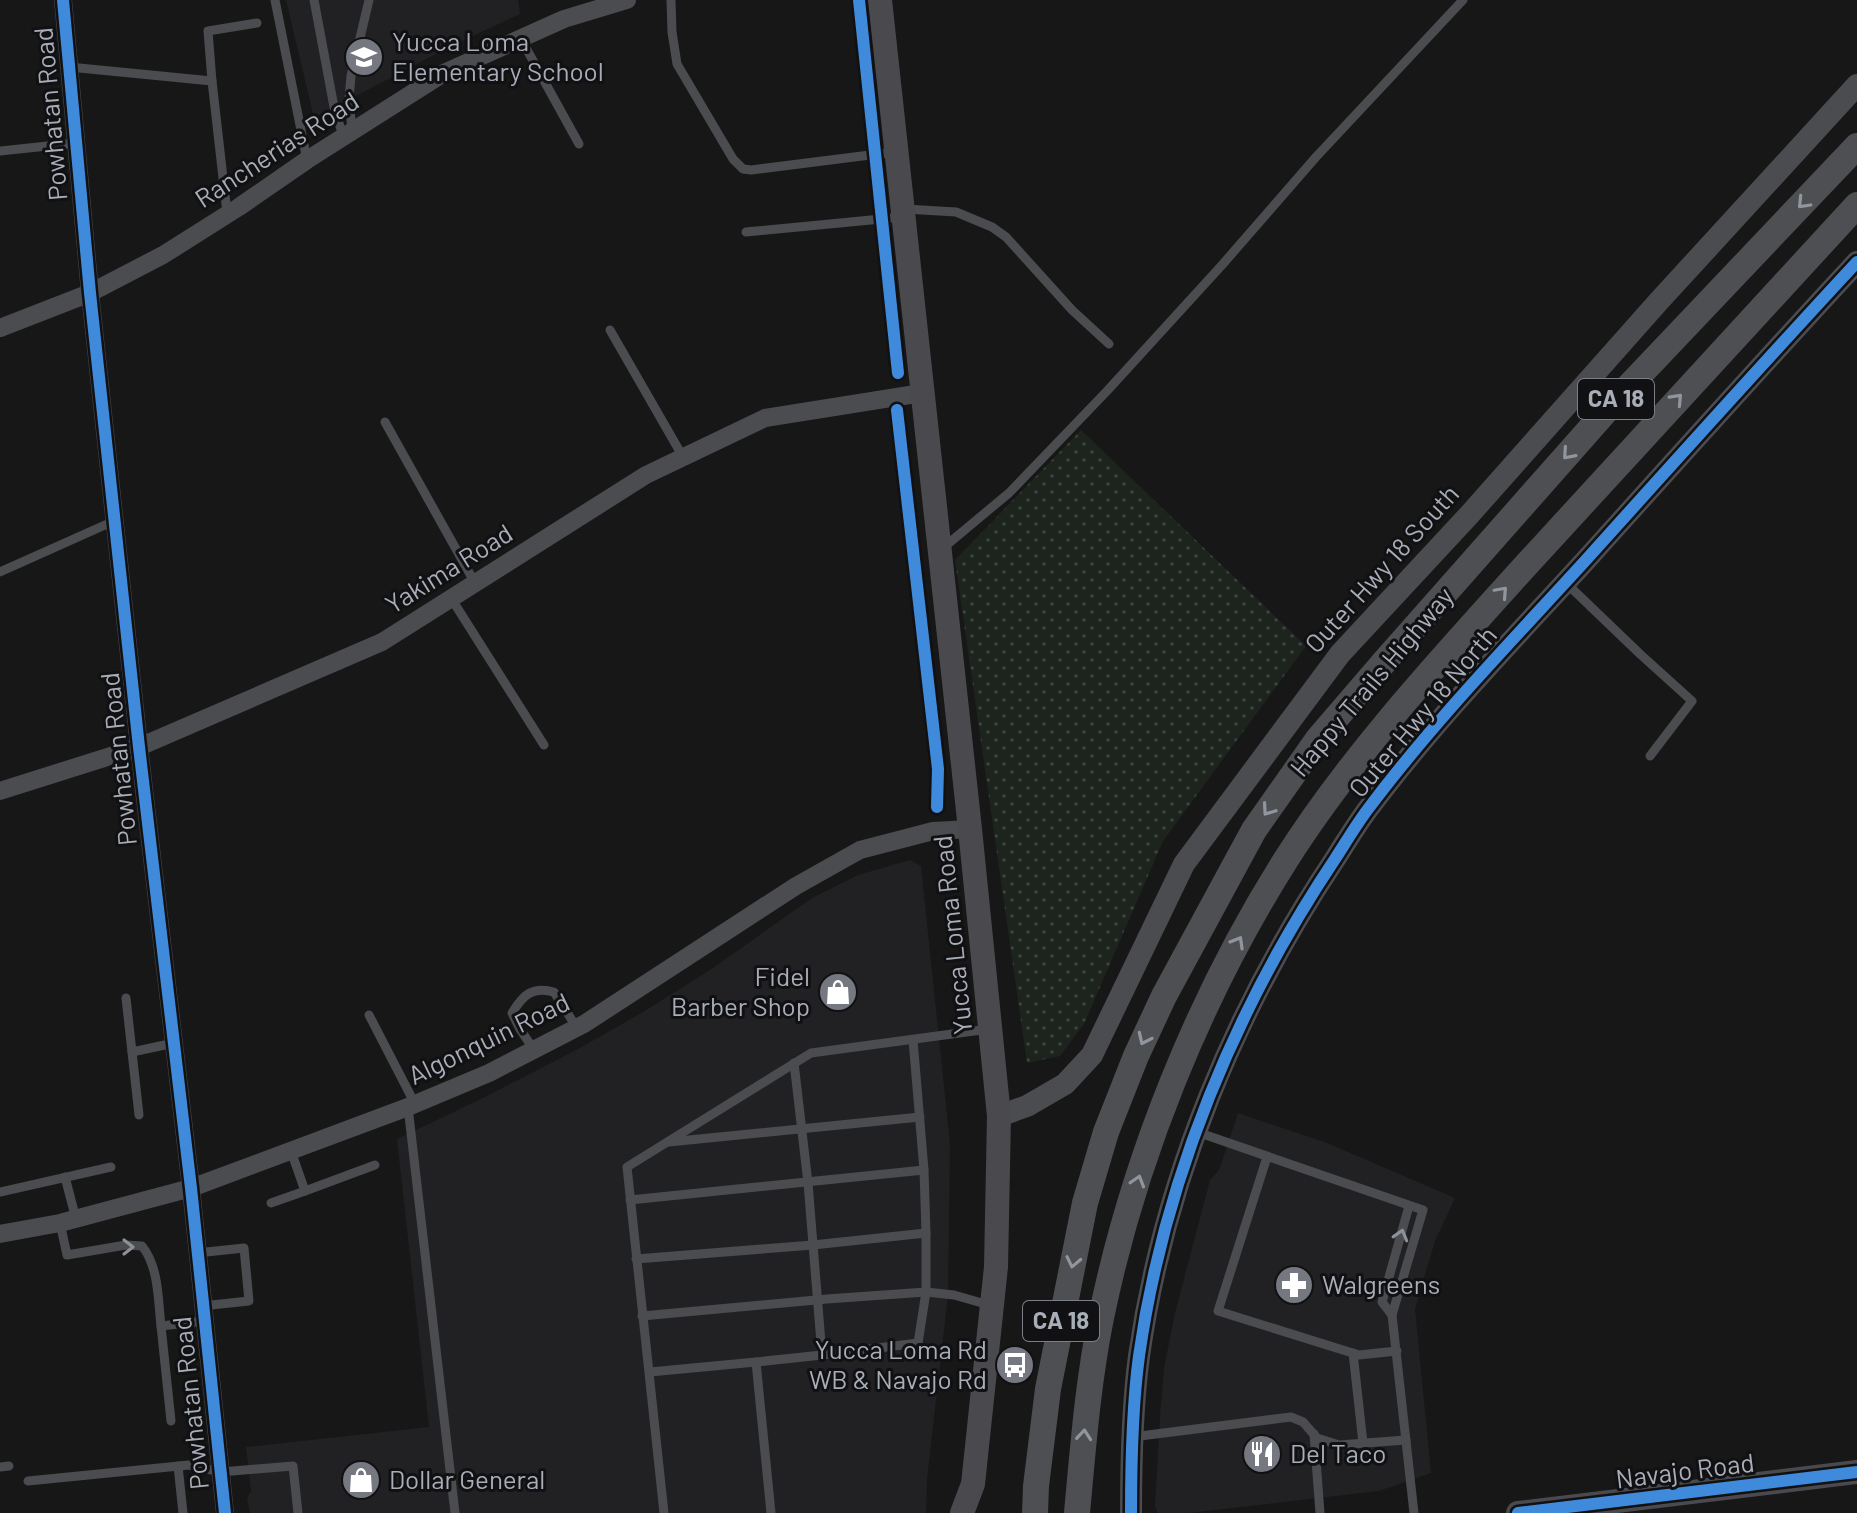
<svg xmlns="http://www.w3.org/2000/svg" width="1857" height="1513" font-family="Barlow,sans-serif">
	<style>
		.built { fill: #212123 }
		.grass { fill: url(#grass-dots) }
		.lines { fill: none; stroke-linecap: round; stroke-linejoin: round }
		.service { stroke: #4b4c50; stroke-width: 9 }
		.minor { stroke: #4b4c50; stroke-width: 18 }
		.tertiary { stroke: #4b4c50; stroke-width: 22 }
		.secondary { stroke: #4a4a4e; stroke-width: 24 }
		.primary { stroke: #4d4f52; stroke-width: 26 }
		.cycleway-casing { stroke: #111113; stroke-width: 17 }
		.cycleway { stroke: #408adc; stroke-width: 12 }
		.oneway { stroke: #91969e }
		.oneway2 { stroke: #8c9099 }
		.labels { text-anchor: middle; stroke-width: 6; stroke-linejoin: round; paint-order: stroke }
		.shield { fill: #111113; stroke: #7b7e86; stroke-width: 2 }
		.shield-label { font-size: 24px; font-weight: bold; fill: #a8adb8 }
		.poi-label { font-size: 26px; fill: #a8adb8; stroke: #111113; text-anchor: start }
		.street-label { font-size: 26px; fill: #a8adb8; stroke: #111113 }
	</style>
	<defs>
		<pattern id="grass-dots" width="8" height="8" patternUnits="userSpaceOnUse" patternTransform="scale(2)"><rect width="8" height="8" fill="#1d241e"/><path d="M2 2h.1M6 6h.1" fill="none" stroke="#3b413d" stroke-width="1.8" stroke-linecap="round"/></pattern>
	</defs>
	<rect width="100%" height="100%" fill="#171717"/>
	<g class="built">
		<polygon points="286,0 518,0 520,14 451,46 314,118"/>
		<polygon points="910,860 921,866 950,1144 948,1295 927,1479 926,1513 250,1513 247,1498 251,1491 246,1447 429,1427 397,1139 483,1098 580,1048 643,1012 710,970 812,898 858,875"/>
		<polygon points="1238,1113 1327,1143 1455,1198 1435,1241 1415,1309 1431,1473 1379,1491 1189,1513 1158,1513 1155,1507 1160,1416 1164,1368 1175,1313 1210,1180 1219,1170"/>
	</g>
	<polygon class="grass" points="1081,430 1306,646 1163,841 1084,1024 1060,1056 1027,1063 955,560"/>
	<g class="lines">
		<g class="service">
			<polyline points="275,0 307,160"/>
			<polyline points="314,0 334,107 343,136"/>
			<polyline points="671,0 672,32 677,64 733,159 743,169 751,170 894,152"/>
			<polyline points="521,39 579,144"/>
			<polyline points="69,67 212,81 227,213"/>
			<polyline points="212,81 208,31 257,23"/>
			<polyline points="352,130 349,99 351,76 369,0"/>
			<polyline points="0,151 76,143"/>
			<polyline points="905,209 956,212 992,227 1006,237 1072,310 1109,344"/>
			<polyline points="746,232 902,217"/>
			<polyline points="610,330 683,457"/>
			<polyline points="385,422 475,583"/>
			<polyline points="943,548 1009,493 1107,391 1222,265 1316,157 1463,0"/>
			<polyline points="0,572 105,525 115,523"/>
			<polyline points="1565,582 1640,654 1692,701 1650,756"/>
			<polyline points="451,598 544,745"/>
			<polyline points="126,998 139,1115"/>
			<polyline points="369,1015 415,1104"/>
			<polyline points="913,1040 924,1170"/>
			<path d="M534,1050L520,1029L512,1013C523,995 532,986 554,992L577,1028"/>
			<polyline points="132,1052 174,1043"/>
			<polyline points="794,1063 808,1183 822,1355 918,1343 926,1292 926,1233"/>
			<polyline points="408,1107 455,1513"/>
			<polyline points="1197,1132 1423,1210 1392,1315 1414,1513"/>
			<polyline points="669,1142 920,1117"/>
			<polyline points="291,1151 305,1191 375,1165"/>
			<polyline points="1267,1157 1218,1311 1359,1355 1397,1351"/>
			<polyline points="65,1177 76,1219"/>
			<polyline points="0,1192 111,1167"/>
			<polyline points="630,1200 924,1170 926,1233 813,1245 636,1259"/>
			<polyline points="271,1203 305,1191"/>
			<path d="M60,1223L67,1255L126,1245L142,1246C159,1267 158,1300 161,1326L204,1321"/>
			<polyline points="197,1253 244,1248 249,1301 202,1306"/>
			<polyline points="1392,1315 1382,1302 1409,1206"/>
			<polyline points="642,1316 827,1299 926,1292 954,1295 989,1305"/>
			<polyline points="161,1326 171,1421"/>
			<polyline points="1353,1353 1363,1443"/>
			<polyline points="756,1362 822,1355"/>
			<polyline points="650,1372 756,1362 771,1513"/>
			<polyline points="1314,1434 1320,1513"/>
			<polyline points="1132,1437 1291,1417 1303,1422 1317,1438 1339,1445 1406,1440"/>
			<polyline points="178,1466 183,1513"/>
			<polyline points="0,1467 9,1466"/>
			<polyline points="28,1481 189,1465 221,1472 293,1466 298,1513"/>
			<polyline points="664,1513 627,1167 811,1053 989,1029"/>
		</g>
		<g class="minor">
			<polyline points="63,0 90,293 139,747 191,1188 225,1513"/>
			<polyline points="0,328 90,293 163,255 239,207 307,160 444,73 564,19 627,0"/>
			<polyline points="0,791 139,747 382,642 646,475 765,418 922,393"/>
			<polyline points="0,1234 60,1223 191,1188 408,1107 489,1073 584,1024 796,886 860,850 933,831 970,829"/>
		</g>
		<g class="tertiary">
			<polyline points="999,1116 1027,1106 1065,1084 1092,1055 1184,864 1340,654 1470,514 1659,301 1857,85"/>
			<path d="M1131,1513C1131,1461 1132,1408 1139,1356C1164,1179 1236,1007 1335,859C1346,842 1356,825 1368,809C1434,721 1511,642 1585,561C1675,461 1765,361 1857,262"/>
		</g>
		<g class="secondary">
			<polyline points="880,0 970,829 999,1116 996,1267 973,1484 962,1513"/>
			<polyline points="1518,1513 1857,1472"/>
		</g>
		<g class="primary">
			<polyline points="1035,1513 1036,1486 1048,1389 1085,1203 1106,1132 1136,1056 1164,996 1254,830 1318,739 1385,661 1613,403 1857,146"/>
			<path d="M1077,1513C1083,1448 1088,1382 1101,1318C1133,1161 1199,997 1285,861C1352,755 1443,657 1528,563C1637,443 1747,324 1857,205"/>
		</g>
		<g class="cycleway-casing">
			<g id="cycleway">
				<polyline points="63,0 90,293 139,747 191,1188 225,1513"/>
				<polyline points="859,0 898,373"/>
				<polyline points="897,410 938,769 937,807"/>
				<path d="M1131,1513C1131,1461 1132,1408 1139,1356C1164,1179 1236,1007 1335,859C1346,842 1356,825 1368,809C1434,721 1511,642 1585,561C1675,461 1765,361 1857,262"/>
				<polyline points="1518,1513 1857,1472"/>
			</g>
		</g>
		<use href="#cycleway" class="cycleway"/>
	</g>
	<defs><path id="oneway-chevron" d="M-2-3.5L2.5 0L-2 3.5" fill="none" stroke-width="1.6" stroke-linecap="round" stroke-linejoin="round" transform="scale(2)"/></defs>
	<g class="oneway">
		<use href="#oneway-chevron" transform="translate(1803 203) rotate(134)"/>
		<use href="#oneway-chevron" transform="translate(1677 399) rotate(-47)"/>
		<use href="#oneway-chevron" transform="translate(1568 454) rotate(131)"/>
		<use href="#oneway-chevron" transform="translate(1502 592) rotate(-48)"/>
		<use href="#oneway-chevron" transform="translate(1268 810) rotate(125)"/>
		<use href="#oneway-chevron" transform="translate(1238 942) rotate(-60)"/>
		<use href="#oneway-chevron" transform="translate(1144 1039) rotate(115)"/>
		<use href="#oneway-chevron" transform="translate(1138 1181) rotate(-73)"/>
		<use href="#oneway-chevron" transform="translate(1073 1262) rotate(102)"/>
		<use href="#oneway-chevron" transform="translate(1084 1435) rotate(-85)"/>
	</g>
	<g class="oneway2">
		<use href="#oneway-chevron" transform="translate(1401 1235) rotate(-74)"/>
		<use href="#oneway-chevron" transform="translate(128 1247)"/>
	</g>
	<defs>
		<g id="school-disc" transform="scale(2)"><circle r="9.5" fill="#757880" stroke="#111113"/><path d="M0-5L7-2L0 1L-7-2ZM-4 1L0 2.5L4 1V4Q0 6-4 4Z" fill="#fff"/></g>
		<g id="shop-disc" transform="scale(2)"><circle r="9.5" fill="#757880" stroke="#111113"/><path d="M-5-2.5h2.3a2.7 3.5 0 0 1 5.4 0H5L5.5 6h-11ZM-1.5-2.5h3a1.5 2.3 0 0 0-3 0Z" fill="#fff"/></g>
		<g id="pharmacy-disc" transform="scale(2)"><circle r="9.5" fill="#757880" stroke="#111113"/><path d="M-2-6h4v4h4v4h-4v4h-4v-4h-4v-4h4Z" fill="#fff"/></g>
		<g id="bus-disc" transform="scale(2)"><circle r="9.5" fill="#757880" stroke="#111113"/><path d="M-5-6H5V4H4V6H2V4H-2V6H-4V4H-5ZM-3.5-4V0h7V-4ZM-3.5 1.2v1.5H-2V1.2ZM2 1.2v1.5H3.5V1.2Z" fill="#fff"/></g>
		<g id="restaurant-disc" transform="scale(2)"><circle r="9.5" fill="#757880" stroke="#111113"/><path d="M-5-6h1v4h1v-4h1v4h1v-4h1v5L-1.5 .5V6h-2V.5L-5-1ZM5-6V6H3V1.5H1.5Q1.5-4 5-6Z" fill="#fff"/></g>
	</defs>
	<g fill-rule="evenodd">
		<use href="#school-disc" x="364" y="57"/>
		<use href="#shop-disc" x="838" y="992"/>
		<use href="#pharmacy-disc" x="1294" y="1285"/>
		<use href="#bus-disc" x="1015" y="1365"/>
		<use href="#restaurant-disc" x="1262" y="1454"/>
		<use href="#shop-disc" x="361" y="1480"/>
	</g>
	<g class="labels">
		<g class="shield">
			<rect x="1578" y="379" width="76" height="40" rx="6"/>
			<rect x="1023" y="1301" width="76" height="40" rx="6"/>
		</g>
		<g class="shield-label">
			<text x="1616" y="407">CA 18</text>
			<text x="1061" y="1329">CA 18</text>
		</g>
		<g class="poi-label">
			<text x="392" y="51">Yucca Loma<tspan x="392" dy="30">Elementary School</tspan></text>
			<text x="810" y="986" text-anchor="end">Fidel<tspan x="810" dy="30">Barber Shop</tspan></text>
			<text x="1322" y="1294">Walgreens</text>
			<text x="987" y="1359" text-anchor="end">Yucca Loma Rd<tspan x="987" dy="30">WB &amp; Navajo Rd</tspan></text>
			<text x="1290" y="1463">Del Taco</text>
			<text x="389" y="1489">Dollar General</text>
		</g>
		<g class="street-label">
			<text transform="translate(51 114) rotate(-95)" y="9">Powhatan Road</text>
			<text transform="translate(277 150) rotate(-33)" y="9">Rancherias Road</text>
			<text transform="translate(449 569) rotate(-32)" y="9">Yakima Road</text>
			<text transform="translate(1382 569) rotate(-48)" y="9">Outer Hwy 18 South</text>
			<text transform="translate(1372 682) rotate(-50)" y="9">Happy Trails Highway</text>
			<text transform="translate(1423 712) rotate(-50)" y="9">Outer Hwy 18 North</text>
			<text transform="translate(119 759) rotate(-96)" y="9">Powhatan Road</text>
			<text transform="translate(953 935) rotate(-96)" y="9">Yucca Loma Road</text>
			<text transform="translate(489 1039) rotate(-26)" y="9">Algonquin Road</text>
			<text transform="translate(191 1403) rotate(-96)" y="9">Powhatan Road</text>
			<text transform="translate(1685 1471) rotate(-7)" y="9">Navajo Road</text>
		</g>
	</g>
</svg>
